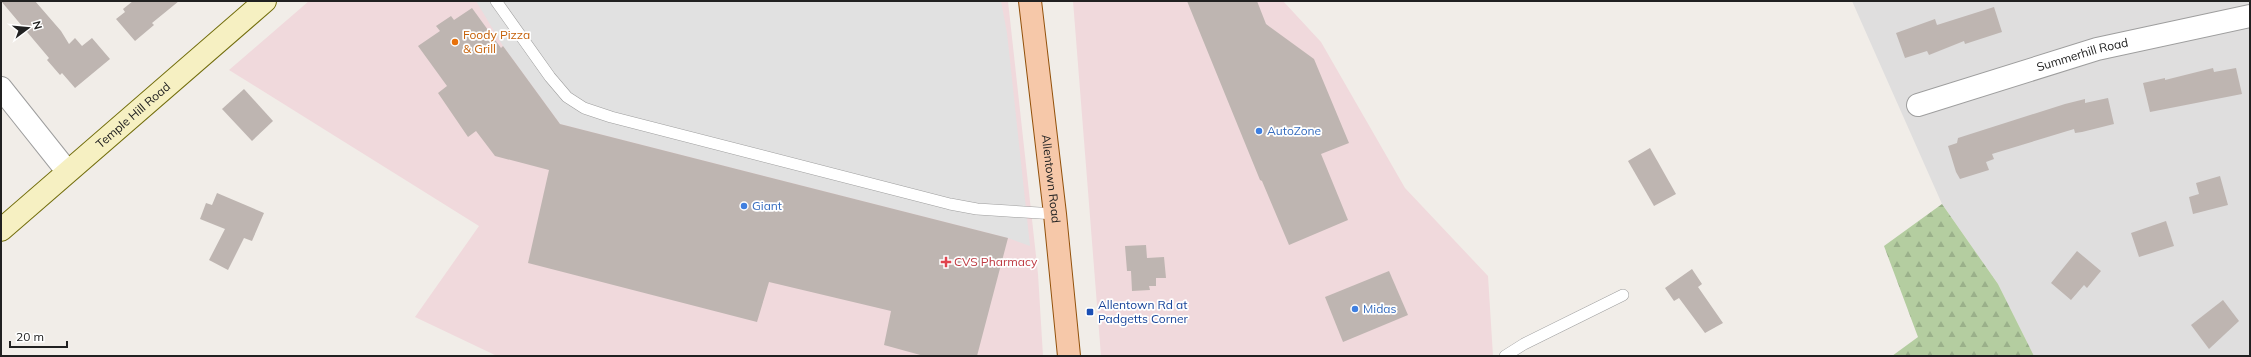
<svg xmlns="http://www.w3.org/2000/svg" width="2251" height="357" font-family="Mulish,sans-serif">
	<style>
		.residential { fill: #dfdede }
		.commercial { fill: #f0d9dc }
		.forest { fill: url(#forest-firs) }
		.parking { fill: #e1e1e1 }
		.building { fill: #beb5b1 }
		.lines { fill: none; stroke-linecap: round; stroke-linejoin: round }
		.lane-casing { stroke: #9e9e9e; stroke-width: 12 }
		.street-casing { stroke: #9e9e9e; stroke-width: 24 }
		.secondary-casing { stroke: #736e0d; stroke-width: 24 }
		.primary-casing { stroke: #93510b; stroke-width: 24 }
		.lane { stroke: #fff; stroke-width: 11 }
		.street { stroke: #fff; stroke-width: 22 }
		.secondary { stroke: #f6f0c2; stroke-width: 22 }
		.primary { stroke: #f6c8a9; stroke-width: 22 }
		.food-dot { fill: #e8710a; stroke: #fff; stroke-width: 1.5 }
		.shop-dot { fill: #3f7fe0; stroke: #fff; stroke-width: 1.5 }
		.health-dot { fill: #e0444e; stroke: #fff; stroke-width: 1.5 }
		.transit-dot { fill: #1a4fb4; stroke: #fff; stroke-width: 1.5 }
		.labels { text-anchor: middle; stroke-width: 3.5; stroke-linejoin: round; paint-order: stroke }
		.food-label { font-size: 12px; fill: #c56008; stroke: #fff; text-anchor: start }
		.street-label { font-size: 12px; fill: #212121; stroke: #fff }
		.shop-label { font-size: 12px; fill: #366cbe; stroke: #fff; text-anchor: start }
		.health-label { font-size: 12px; fill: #be3a42; stroke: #fff; text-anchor: start }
		.transit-label { font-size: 12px; fill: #164399; stroke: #fff; text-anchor: start }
	</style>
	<defs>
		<pattern id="forest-firs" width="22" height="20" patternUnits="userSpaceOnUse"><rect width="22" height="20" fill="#b4cda0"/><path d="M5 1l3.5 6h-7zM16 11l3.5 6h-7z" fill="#9ab08a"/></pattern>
	</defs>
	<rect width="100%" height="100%" fill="#f1ede8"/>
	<polygon class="residential" points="1852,1 2250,1 2250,356 2034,356 1998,284 1942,204"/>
	<g class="commercial">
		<polygon points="309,1 1008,1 1038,274 1043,356 497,356 415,317 479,226 229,70"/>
		<polygon points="1073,1 1283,1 1321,42 1405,188 1488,276 1493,356 1101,356"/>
	</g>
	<polygon class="forest" points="1942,204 1998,284 2034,356 1892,356 1918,337 1884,246"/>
	<polygon class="parking" points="476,1 1001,1 1007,33 1030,246 1008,238 560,124 503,46"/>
	<g class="building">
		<polygon points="1,1 35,1 61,31 69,44 75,38 82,46 92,38 110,59 75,88 62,73 60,75 47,60 49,58"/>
		<polygon points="133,1 179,1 152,23 154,25 135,41 116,19 125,12 123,9"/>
		<polygon points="1187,1 1257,1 1266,24 1314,59 1349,143 1321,154 1348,220 1289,245 1262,181 1260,180"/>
		<polygon points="1994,7 2002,32 1965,44 1964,41 1929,55 1927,51 1905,58 1896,33 1935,19 1937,25"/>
		<polygon points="472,8 501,48 503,46 560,124 1008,238 977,356 924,356 884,345 891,311 769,282 757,322 528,263 549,170 495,156 476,131 468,137 438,93 447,86 418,46 440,31 436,26 451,16 454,20"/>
		<polygon points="2213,68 2214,72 2236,68 2242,94 2150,112 2143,83 2165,78 2165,80"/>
		<polygon points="244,89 273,121 252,141 222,109"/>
		<polygon points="2108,98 2114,124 2082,132 2075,133 2074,129 1992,154 1994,159 1986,162 1989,170 1960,179 1956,172 1948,146 1957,143 1958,138 2065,104 2085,99 2085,103"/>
		<polygon points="1650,148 1676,194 1654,206 1628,161"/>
		<polygon points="2220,176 2228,205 2193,214 2189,197 2199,194 2196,183"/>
		<polygon points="217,193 264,213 252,241 244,238 228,270 209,260 225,229 200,219 206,203 212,205"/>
		<polygon points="2166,221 2174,246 2139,257 2131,233"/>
		<polygon points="1146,245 1147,258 1164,257 1166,278 1156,278 1156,286 1149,286 1150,290 1132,291 1131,271 1127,271 1125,246"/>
		<polygon points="2077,251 2101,271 2087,288 2084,285 2071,300 2051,283"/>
		<polygon points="1692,269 1702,284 1698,287 1723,323 1705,333 1679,298 1674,301 1665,288"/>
		<polygon points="1389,271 1408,315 1343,342 1325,297"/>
		<polygon points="2223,300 2239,321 2209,349 2191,325"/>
	</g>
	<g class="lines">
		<g class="lane-casing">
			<g id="lane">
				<polyline points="496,1 550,77 567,97 584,108 611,117 950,204 977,209 1055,214"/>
				<polyline points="1505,356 1524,344 1623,295"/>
			</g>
		</g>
		<g class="street-casing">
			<g id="street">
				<polyline points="1,88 67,171"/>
				<path id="s1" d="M1918,105L2097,49L2250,16"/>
			</g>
		</g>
		<g class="secondary-casing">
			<g id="secondary">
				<path id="s2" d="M1,230L265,1"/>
			</g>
		</g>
		<g class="primary-casing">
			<g id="primary">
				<path id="s3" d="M1030,1L1055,214L1069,356"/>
			</g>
		</g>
		<use href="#lane" class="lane"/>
		<use href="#street" class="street"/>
		<use href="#secondary" class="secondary"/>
		<use href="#primary" class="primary"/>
	</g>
	<circle class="food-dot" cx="455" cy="42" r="4"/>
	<g class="shop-dot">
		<circle cx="1259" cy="131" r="4"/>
		<circle cx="744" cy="206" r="4"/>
		<circle cx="1355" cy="309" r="4"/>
	</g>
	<path class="health-dot" d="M944 256h4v4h4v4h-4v4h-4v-4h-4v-4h4z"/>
	<rect class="transit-dot" x="1086" y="308" width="8" height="8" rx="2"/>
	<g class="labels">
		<g class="food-label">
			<text x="463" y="39">Foody Pizza<tspan x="463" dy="14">&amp; Grill</tspan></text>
		</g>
		<g class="street-label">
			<text dy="4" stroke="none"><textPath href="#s1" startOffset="172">Summerhill Road</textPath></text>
			<text dy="4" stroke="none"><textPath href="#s2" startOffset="175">Temple Hill Road</textPath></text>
			<text dy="4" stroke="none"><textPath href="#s3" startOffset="179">Allentown Road</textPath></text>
		</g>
		<g class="shop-label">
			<text x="1267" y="135">AutoZone</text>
			<text x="752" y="210">Giant</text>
			<text x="1363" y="313">Midas</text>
		</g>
		<g class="health-label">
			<text x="954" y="266">CVS Pharmacy</text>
		</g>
		<g class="transit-label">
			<text x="1098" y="309">Allentown Rd at<tspan x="1098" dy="14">Padgetts Corner</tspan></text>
		</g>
	</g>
	<rect width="2251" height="357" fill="none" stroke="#212121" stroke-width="4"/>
	<g transform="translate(28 28) rotate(74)" stroke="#ffffff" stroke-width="3" paint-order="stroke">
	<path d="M0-3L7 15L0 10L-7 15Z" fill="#212121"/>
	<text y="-6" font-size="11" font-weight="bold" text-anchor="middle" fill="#212121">N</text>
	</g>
	<path d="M10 341v6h57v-6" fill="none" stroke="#212121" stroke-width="2"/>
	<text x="16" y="341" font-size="12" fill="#212121" stroke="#ffffff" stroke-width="3" paint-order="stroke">20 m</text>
</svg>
